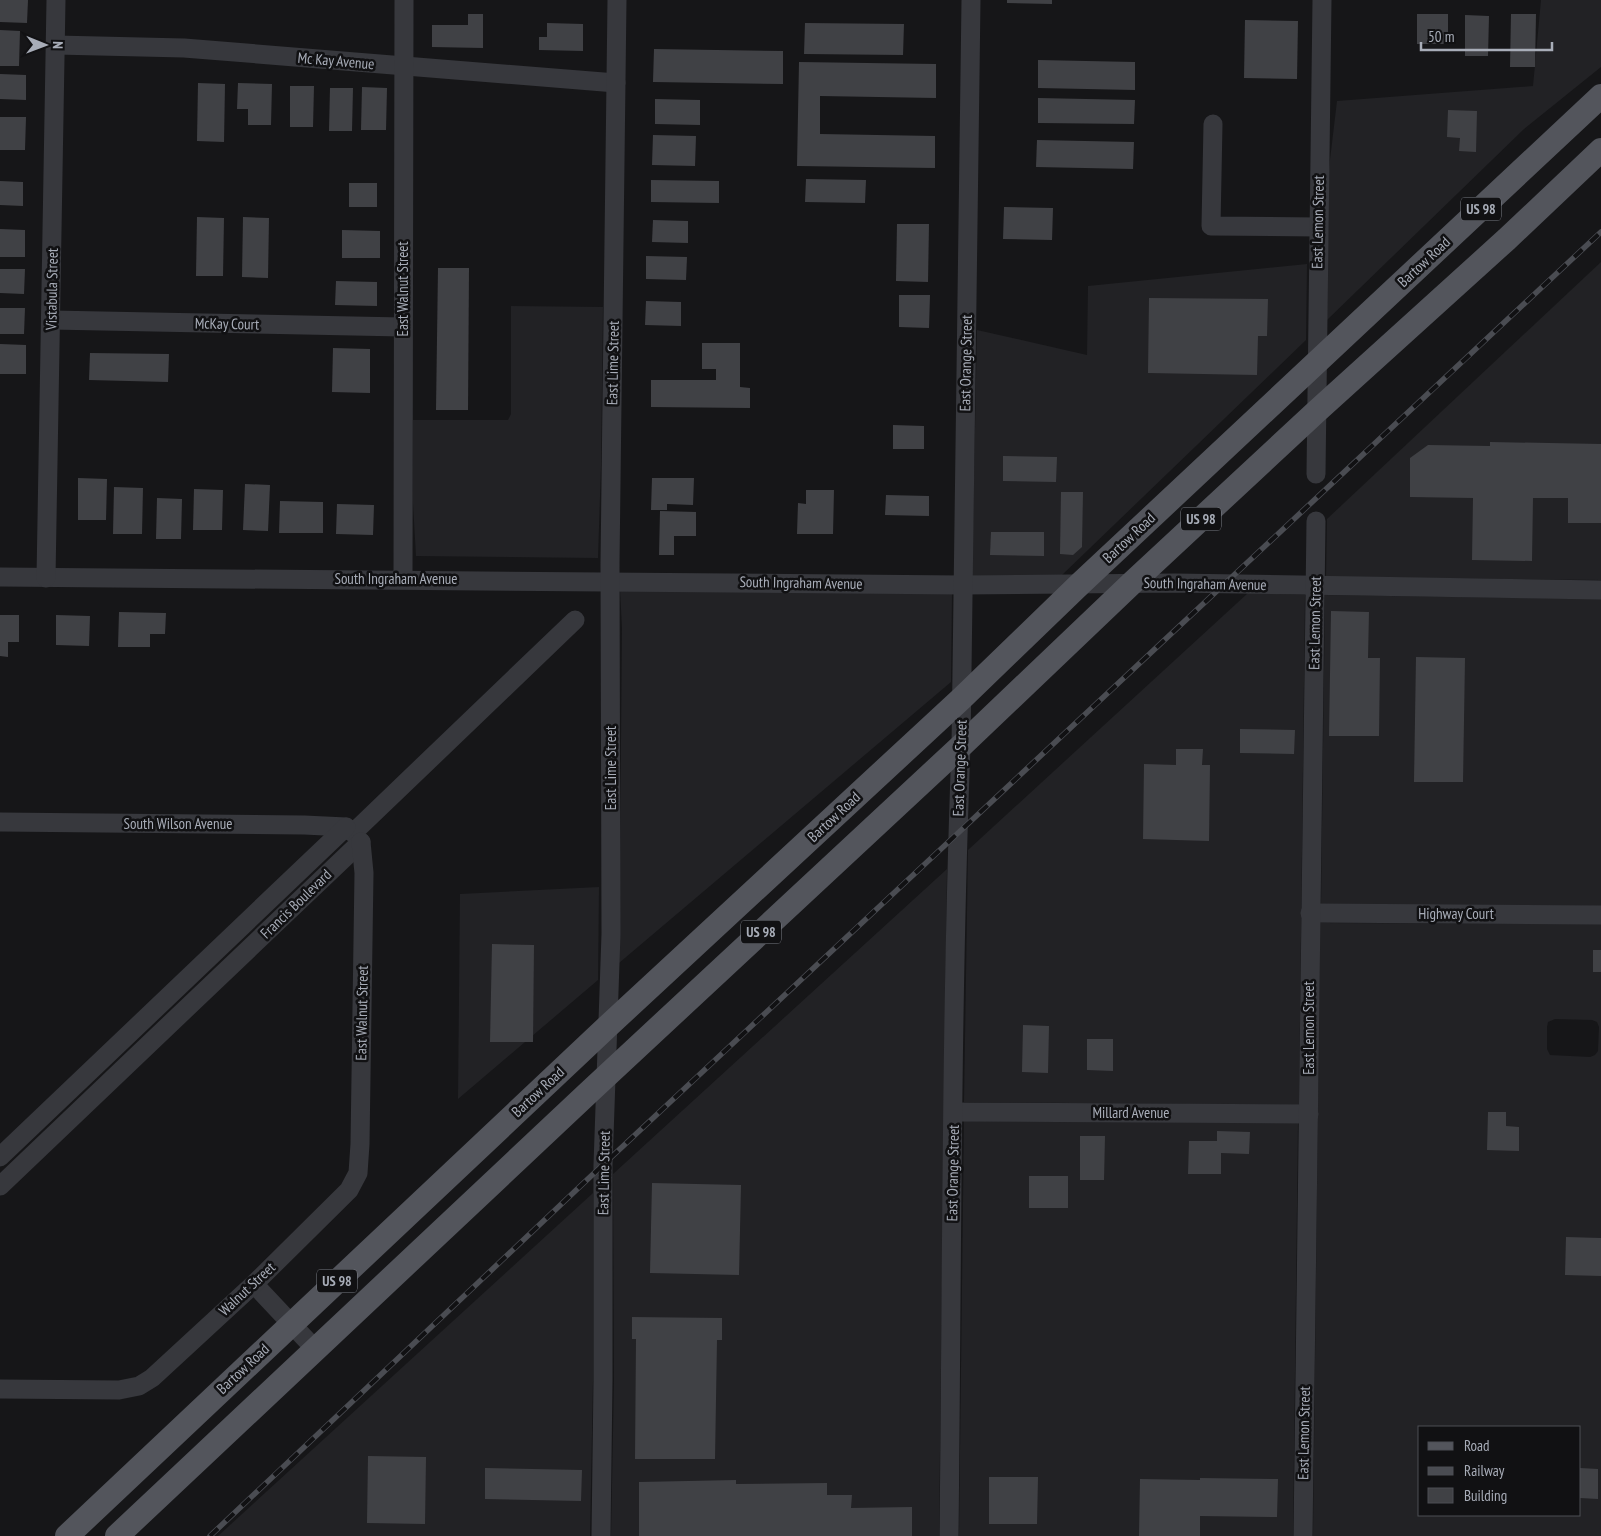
<svg xmlns="http://www.w3.org/2000/svg" width="1601" height="1536" font-family="'PT Sans Narrow',sans-serif">
	<style>
		.built { fill: #222225; fill-rule: evenodd }
		.building { fill: #404145 }
		.lines { fill: none; stroke-linecap: round; stroke-linejoin: round }
		.minor { stroke: #37383d; stroke-width: 19 }
		.major { stroke: #53555c; stroke-width: 24 }
		.rail-casing { stroke: #4a4c52; stroke-width: 5.5 }
		.rail { stroke: #111113; stroke-width: 4; stroke-dasharray: 11; stroke-linecap: butt }
		.labels { text-anchor: middle; stroke-width: 5; stroke-linejoin: round; paint-order: stroke }
		.shield { fill: #111113; stroke: #7b7e86; stroke-width: 1 }
		.shield-label { font-size: 14px; font-weight: bold; fill: #a8adb8 }
		.street-label { font-size: 15px; fill: #a8adb8; stroke: #111113 }
	</style>
	<rect width="100%" height="100%" fill="#161618"/>
	<g class="built">
		<polygon points="1541,0 1601,0 1601,67 1524,129 1327,320 1329,168 1337,101 1533,86"/>
		<polygon points="1601,262 1601,580 1326,577 1327,519"/>
		<polygon points="1307,264 1306,340 1062,575 972,576 977,330 1087,355 1088,286"/>
		<polygon points="511,306 603,307 601,466 598,558 416,556 413,504 413,420 508,420 511,414"/>
		<polygon points="620,590 952,594 951,682 619,963 622,628"/>
		<polygon points="1248,593 1305,595 1299,1105 964,1102 968,850"/>
		<polygon points="1325,595 1601,599 1601,906 1321,905"/>
		<polygon points="947,869 939,1536 611,1536 614,1381 613,1174"/>
		<polygon points="599,887 598,980 458,1099 460,894"/>
		<path d="M1320,923L1601,924V1536H1313ZM1555,1019L1592,1020L1597,1022L1599,1027L1598,1051L1595,1055L1590,1057L1550,1055L1547,1049V1027L1548,1022ZM1420,1427H1580V1515H1420Z"/>
		<polygon points="964,1121 1298,1123 1293,1536 959,1536"/>
		<polygon points="593,1193 593,1381 590,1536 218,1536"/>
	</g>
	<g class="building">
		<polygon points="0,0 28,0 27,23 0,22"/>
		<polygon points="1007,0 1052,0 1052,4 1007,3"/>
		<polygon points="468,14 483,14 483,48 432,47 432,25 468,25"/>
		<rect x="1417" y="14" width="31" height="30"/>
		<polygon points="1511,14 1536,14 1535,67 1510,67"/>
		<polygon points="1465,15 1489,16 1488,56 1465,56"/>
		<polygon points="1245,20 1298,21 1297,79 1244,78"/>
		<polygon points="547,23 583,24 583,51 539,50 539,37 547,37"/>
		<polygon points="805,23 904,24 903,55 804,54"/>
		<polygon points="0,30 20,31 19,66 0,66"/>
		<polygon points="654,49 783,51 783,84 653,82"/>
		<polygon points="1038,60 1135,62 1135,90 1038,88"/>
		<polygon points="799,62 936,64 936,98 820,96 820,134 935,136 935,168 797,166"/>
		<polygon points="0,74 26,75 26,100 0,99"/>
		<polygon points="198,83 225,84 224,142 197,141"/>
		<polygon points="238,83 272,84 271,125 248,125 248,109 237,109"/>
		<polygon points="290,86 314,86 313,127 290,127"/>
		<polygon points="362,87 387,88 386,130 361,130"/>
		<polygon points="330,88 353,88 352,131 329,131"/>
		<polygon points="1038,98 1135,100 1134,124 1038,123"/>
		<polygon points="655,99 700,100 700,125 655,124"/>
		<polygon points="1448,110 1477,111 1476,152 1459,151 1460,138 1447,137"/>
		<polygon points="0,117 26,117 25,150 0,150"/>
		<polygon points="653,135 696,136 695,166 652,165"/>
		<polygon points="1037,140 1134,142 1133,169 1036,167"/>
		<polygon points="806,179 866,180 865,203 805,202"/>
		<polygon points="651,180 719,181 719,203 651,202"/>
		<polygon points="0,181 23,182 23,206 0,205"/>
		<rect x="349" y="183" width="28" height="24"/>
		<polygon points="1004,207 1053,208 1052,240 1003,239"/>
		<polygon points="197,217 224,218 223,276 196,276"/>
		<polygon points="243,217 269,218 268,278 242,277"/>
		<polygon points="653,220 688,221 688,243 652,242"/>
		<polygon points="897,224 929,224 928,282 896,281"/>
		<polygon points="0,229 25,230 25,257 0,257"/>
		<polygon points="342,230 380,231 380,258 342,258"/>
		<polygon points="646,256 687,257 686,280 646,279"/>
		<polygon points="438,268 469,268 468,410 436,410"/>
		<polygon points="0,269 25,269 24,294 0,293"/>
		<polygon points="336,281 377,282 377,306 335,305"/>
		<polygon points="899,295 930,295 929,328 899,327"/>
		<polygon points="1149,298 1268,299 1267,336 1258,336 1257,375 1148,373"/>
		<polygon points="646,301 681,302 681,326 645,325"/>
		<polygon points="0,308 25,308 24,334 0,334"/>
		<polygon points="702,343 740,343 740,387 750,388 750,408 651,407 651,380 716,380 716,369 702,369"/>
		<polygon points="0,344 26,345 26,374 0,374"/>
		<polygon points="333,348 370,349 370,393 332,392"/>
		<polygon points="90,353 169,354 168,382 89,380"/>
		<polygon points="893,425 924,426 924,449 893,449"/>
		<polygon points="1490,442 1601,444 1601,523 1568,523 1568,498 1533,498 1532,561 1472,560 1473,498 1410,497 1410,458 1428,445 1490,446"/>
		<polygon points="1003,456 1057,457 1056,482 1003,481"/>
		<polygon points="78,478 107,479 106,520 78,520"/>
		<polygon points="652,478 694,478 693,505 667,504 667,510 651,510"/>
		<polygon points="245,484 270,485 268,531 243,530"/>
		<polygon points="114,487 143,488 142,534 113,534"/>
		<polygon points="194,489 223,490 222,530 193,530"/>
		<polygon points="806,490 834,490 833,534 797,534 798,503 806,504"/>
		<polygon points="1061,492 1083,492 1082,547 1073,555 1060,554"/>
		<polygon points="886,495 929,496 929,516 885,515"/>
		<polygon points="157,498 182,499 181,539 156,539"/>
		<polygon points="280,501 323,502 323,533 279,533"/>
		<polygon points="337,504 374,505 373,535 336,534"/>
		<polygon points="660,511 696,512 696,536 674,536 674,555 659,555"/>
		<polygon points="991,532 1044,532 1044,556 990,555"/>
		<polygon points="1331,611 1369,612 1368,658 1380,658 1379,736 1329,736"/>
		<polygon points="119,612 166,613 165,634 150,634 150,647 118,647"/>
		<polygon points="0,615 19,615 19,642 8,642 8,657 0,656"/>
		<polygon points="56,615 90,616 89,646 56,645"/>
		<polygon points="1416,657 1465,658 1463,782 1414,782"/>
		<polygon points="1240,729 1295,730 1294,754 1240,753"/>
		<polygon points="1176,749 1203,749 1202,765 1210,765 1209,841 1143,839 1144,764 1176,765"/>
		<polygon points="492,944 534,945 533,1042 490,1042"/>
		<rect x="1593" y="950" width="8" height="22"/>
		<polygon points="1023,1025 1049,1026 1048,1073 1022,1072"/>
		<polygon points="1087,1039 1113,1039 1113,1071 1087,1070"/>
		<polygon points="1488,1112 1506,1112 1506,1126 1519,1127 1519,1151 1487,1150"/>
		<polygon points="1217,1131 1250,1132 1249,1154 1221,1153 1221,1174 1188,1174 1189,1141 1217,1141"/>
		<polygon points="1080,1136 1105,1136 1104,1180 1080,1180"/>
		<rect x="1029" y="1176" width="39" height="32"/>
		<polygon points="652,1183 741,1185 739,1275 650,1273"/>
		<polygon points="1566,1237 1601,1238 1601,1276 1565,1275"/>
		<polygon points="632,1317 722,1318 722,1340 717,1340 715,1459 635,1459 636,1339 632,1339"/>
		<polygon points="368,1456 426,1457 425,1524 367,1523"/>
		<polygon points="485,1468 582,1470 581,1501 485,1499"/>
		<polygon points="1580,1468 1598,1469 1598,1499 1580,1498"/>
		<polygon points="989,1477 1038,1477 1037,1524 989,1524"/>
		<polygon points="1200,1478 1278,1479 1277,1517 1200,1516 1200,1536 1139,1536 1140,1479 1200,1480"/>
		<polygon points="736,1480 736,1484 827,1483 827,1495 852,1495 851,1508 912,1507 912,1536 639,1536 639,1482"/>
	</g>
	<g class="lines">
		<g class="minor">
			<polyline points="56,45 184,48 616,83"/>
			<polyline points="1213,124 1211,226 1318,227"/>
			<polyline points="51,320 403,327"/>
			<polyline points="1316,474 1322,0"/>
			<polyline points="0,577 962,585 1175,583 1601,590"/>
			<polyline points="46,578 56,0"/>
			<polyline points="403,579 404,0"/>
			<polyline points="0,822 304,825 346,827 352,832"/>
			<polyline points="353,833 575,620"/>
			<polyline points="1310,913 1601,915"/>
			<polyline points="954,1112 1309,1114"/>
			<polyline points="0,1157 346,827"/>
			<polyline points="0,1186 361,842"/>
			<polyline points="254,1284 315,1349"/>
			<polyline points="0,1389 119,1390 139,1386 152,1378 254,1284 349,1190 358,1173 360,1144 364,873 361,842"/>
			<polyline points="601,1536 603,1381 603,1165 611,934 610,564 617,0"/>
			<path d="M949,1536C952,1273 951,1009 961,746L971,0"/>
			<polyline points="1303,1536 1316,521"/>
		</g>
		<g class="major">
			<polyline points="67,1536 608,1026 961,699 1080,584 1601,96"/>
			<polyline points="117,1536 587,1094 961,746 1132,583 1317,411 1507,239 1601,150"/>
		</g>
		<g class="rail-casing">
			<polyline id="rail" points="210,1536 590,1177 1601,232"/>
		</g>
		<use href="#rail" class="rail"/>
	</g>
	<g class="labels">
		<g class="shield">
			<rect x="1461" y="197.5" width="40" height="23" rx="4"/>
			<rect x="1181" y="507.5" width="40" height="23" rx="4"/>
			<rect x="741" y="920.5" width="40" height="23" rx="4"/>
			<rect x="317" y="1269.5" width="40" height="23" rx="4"/>
		</g>
		<g class="shield-label">
			<text x="1481" y="214">US 98</text>
			<text x="1201" y="524">US 98</text>
			<text x="761" y="937">US 98</text>
			<text x="337" y="1286">US 98</text>
		</g>
		<g class="street-label">
			<text transform="translate(336 61) rotate(5)" y="5">Mc Kay Avenue</text>
			<text transform="translate(1318 222) rotate(-89)" y="5">East Lemon Street</text>
			<text transform="translate(1424 262) rotate(-43)" y="5">Bartow Road</text>
			<text transform="translate(52 289) rotate(-89)" y="5">Vistabula Street</text>
			<text transform="translate(403 289) rotate(-90)" y="5">East Walnut Street</text>
			<text transform="translate(227 324) rotate(1)" y="5">McKay Court</text>
			<text transform="translate(613 363) rotate(-89)" y="5">East Lime Street</text>
			<text transform="translate(966 363) rotate(-89)" y="5">East Orange Street</text>
			<text transform="translate(1129 538) rotate(-43)" y="5">Bartow Road</text>
			<text x="396" y="584">South Ingraham Avenue</text>
			<text transform="translate(801 583) rotate(1)" y="5">South Ingraham Avenue</text>
			<text transform="translate(1205 584) rotate(1)" y="5">South Ingraham Avenue</text>
			<text transform="translate(1315 623) rotate(-89)" y="5">East Lemon Street</text>
			<text transform="translate(611 768) rotate(-90)" y="5">East Lime Street</text>
			<text transform="translate(960 768) rotate(-88)" y="5">East Orange Street</text>
			<text transform="translate(834 817) rotate(-43)" y="5">Bartow Road</text>
			<text x="178" y="829">South Wilson Avenue</text>
			<text transform="translate(296 904) rotate(-44)" y="5">Francis Boulevard</text>
			<text x="1456" y="919">Highway Court</text>
			<text transform="translate(362 1013) rotate(-89)" y="5">East Walnut Street</text>
			<text transform="translate(1309 1028) rotate(-90)" y="5">East Lemon Street</text>
			<text transform="translate(538 1092) rotate(-43)" y="5">Bartow Road</text>
			<text x="1131" y="1118">Millard Avenue</text>
			<text transform="translate(604 1173) rotate(-89)" y="5">East Lime Street</text>
			<text transform="translate(953 1173) rotate(-89)" y="5">East Orange Street</text>
			<text transform="translate(247 1289) rotate(-43)" y="5">Walnut Street</text>
			<text transform="translate(243 1369) rotate(-43)" y="5">Bartow Road</text>
			<text transform="translate(1304 1433) rotate(-89)" y="5">East Lemon Street</text>
		</g>
	</g>
	<rect x="1418" y="1426" width="162" height="90" fill="#111113" stroke="#4d4f55"/>
	<rect x="1428" y="1442" width="25" height="8" fill="#53555c" stroke="#4d4f55"/>
	<text x="1464" y="1451" font-size="15" fill="#a8adb8">Road</text>
	<rect x="1428" y="1467" width="25" height="8" fill="#4a4c52" stroke="#4d4f55"/>
	<text x="1464" y="1476" font-size="15" fill="#a8adb8">Railway</text>
	<rect x="1428" y="1488" width="25" height="15" fill="#404145" stroke="#4d4f55"/>
	<text x="1464" y="1501" font-size="15" fill="#a8adb8">Building</text>
	<g transform="translate(45 45) rotate(91)" stroke="#111113" stroke-width="4" paint-order="stroke">
	<path d="M0-4L9 19L0 12L-9 19Z" fill="#a8adb8"/>
	<text y="-8" font-size="14" font-weight="bold" text-anchor="middle" fill="#a8adb8">N</text>
	</g>
	<path d="M1421 42v8h131v-8" fill="none" stroke="#a8adb8" stroke-width="2.5"/>
	<text x="1428" y="42" font-size="15" fill="#a8adb8" stroke="#111113" stroke-width="4" paint-order="stroke">50 m</text>
</svg>
